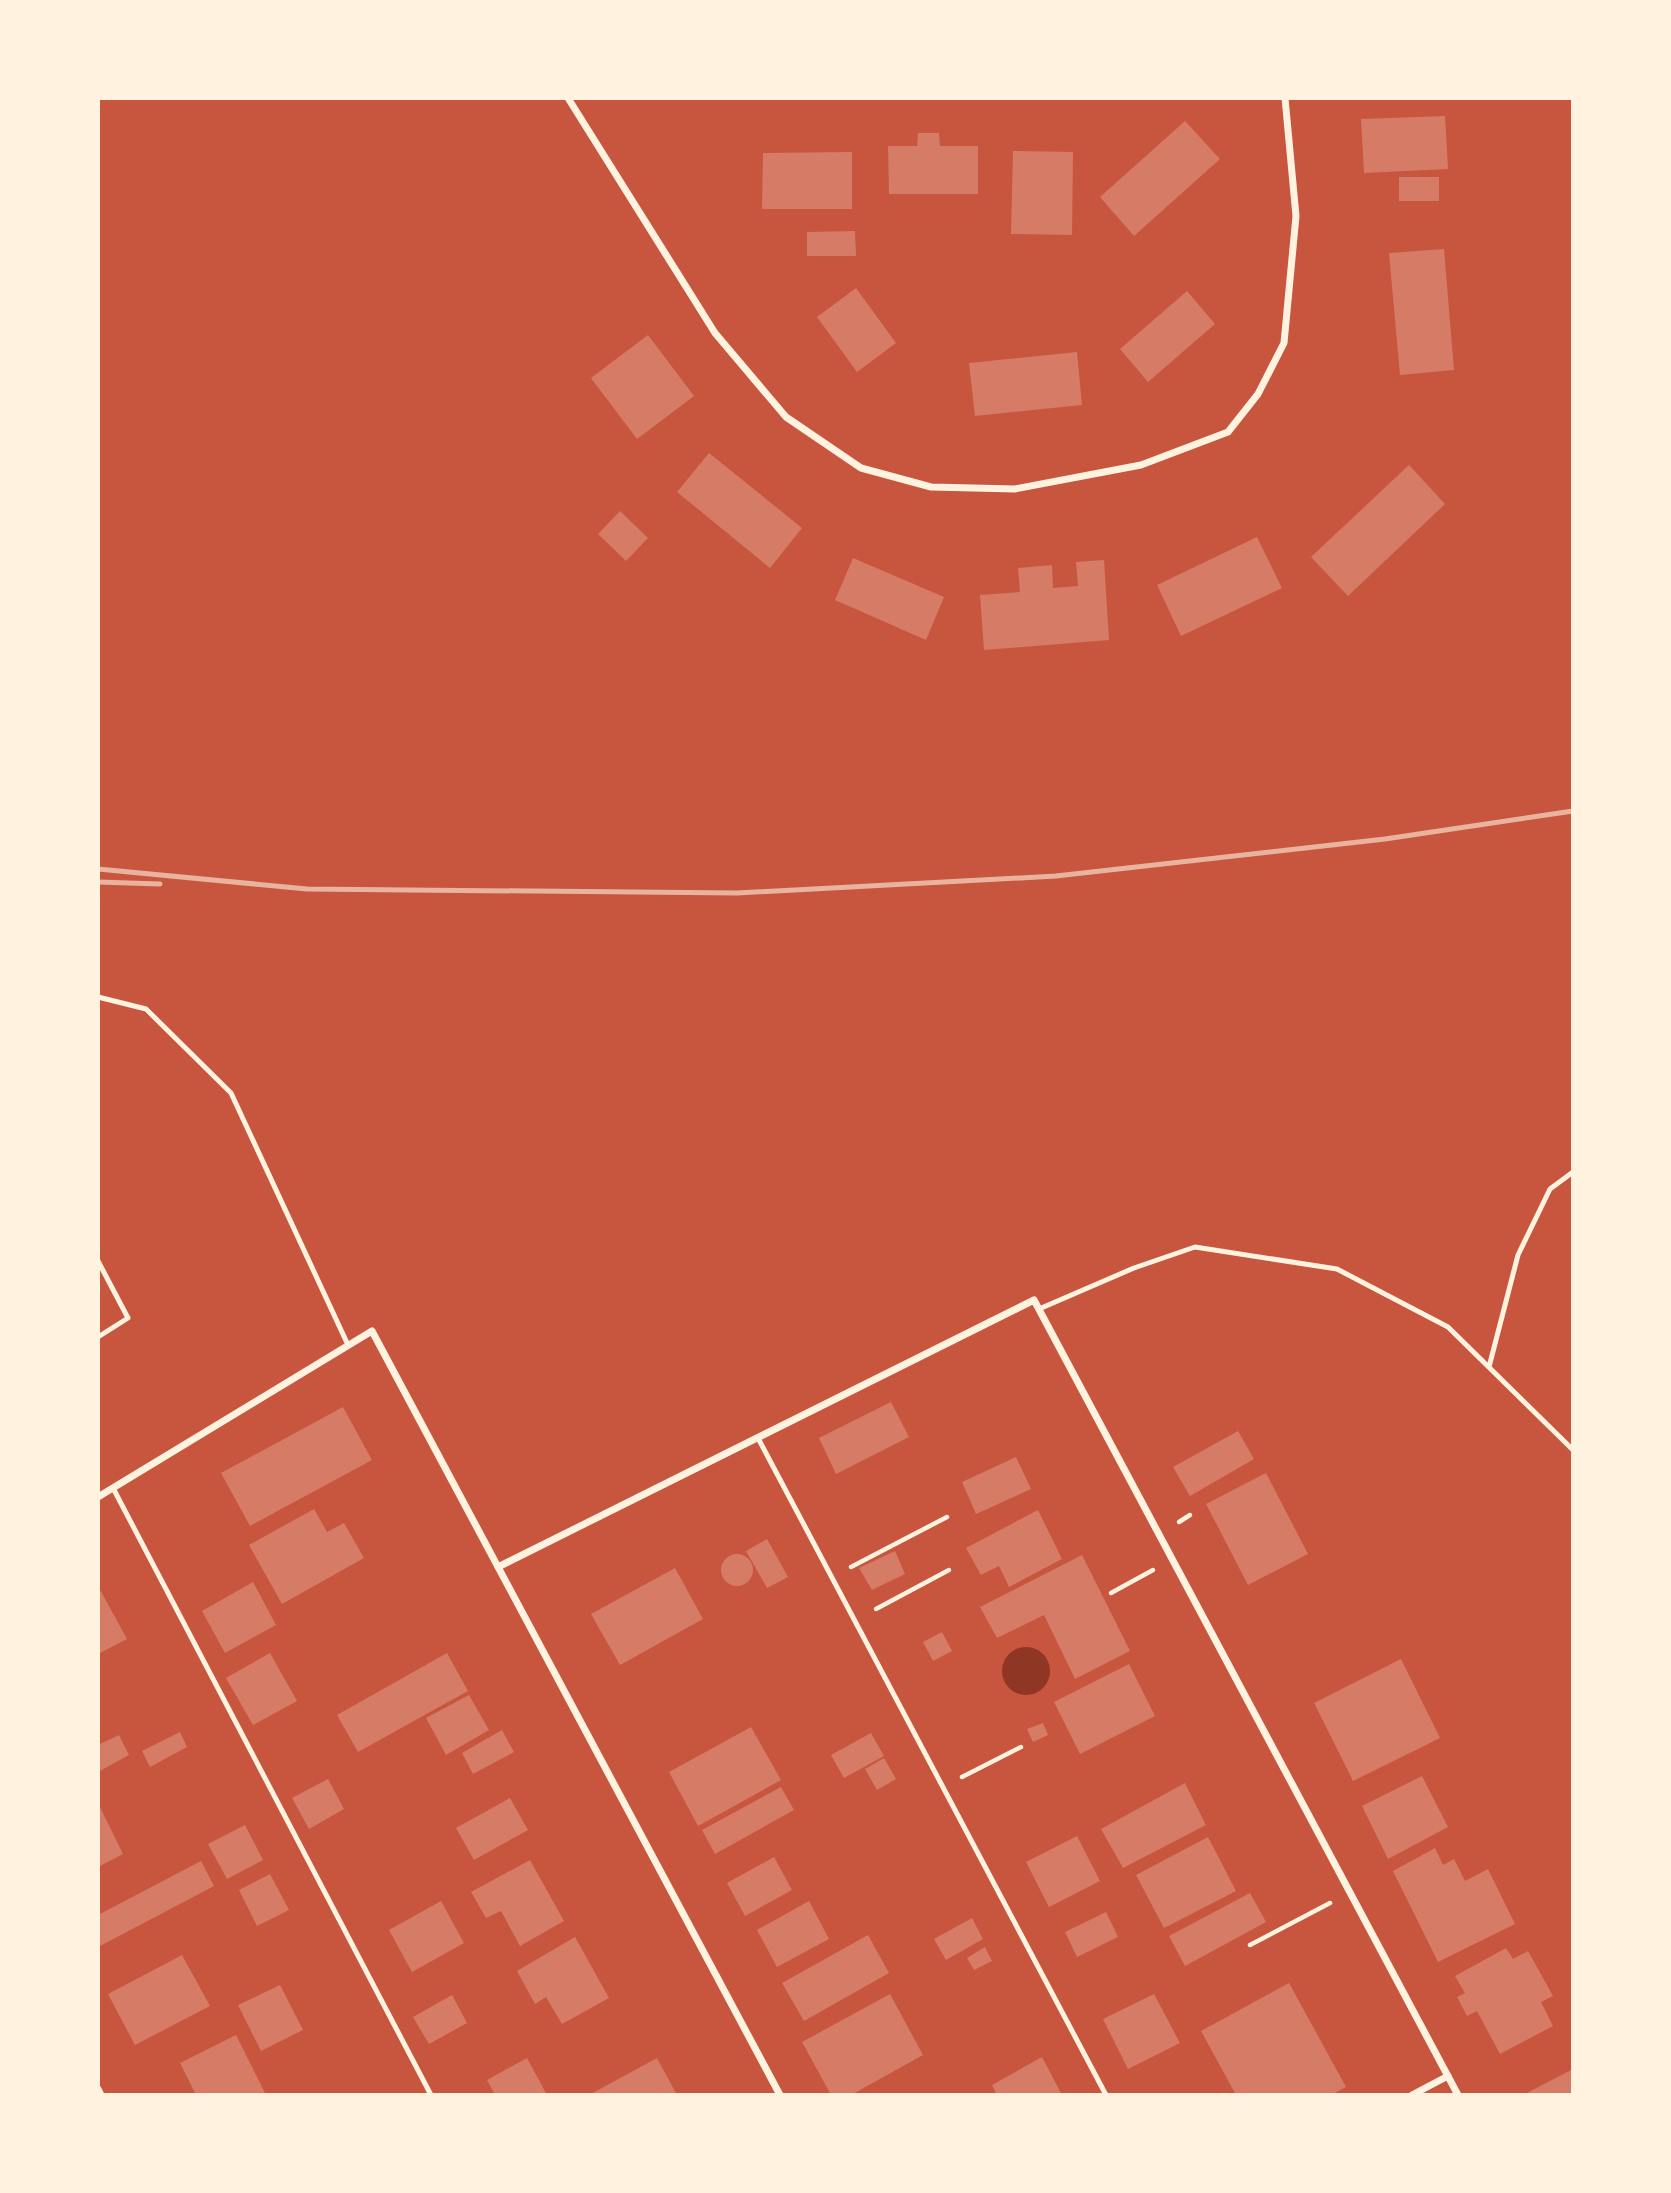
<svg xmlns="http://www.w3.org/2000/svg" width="1671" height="2193" font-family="'Varela Round',sans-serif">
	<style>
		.water { fill: #8f3625 }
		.building { fill: #d67c66 }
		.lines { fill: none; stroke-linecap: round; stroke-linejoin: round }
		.path { stroke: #fff3e0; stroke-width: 4.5 }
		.service { stroke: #fff3e0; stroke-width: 5 }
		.minor { stroke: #fff3e0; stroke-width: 7 }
		.rail { stroke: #e9b49f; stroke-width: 5 }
	</style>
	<rect width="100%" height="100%" fill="#c8553d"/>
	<circle class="water" cx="1026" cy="1671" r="24"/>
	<g class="building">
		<polygon points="1445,116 1448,169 1364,173 1361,119"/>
		<polygon points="1185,121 1220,159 1134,236 1100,197"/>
		<polygon points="918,133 939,133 940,146 978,146 978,194 889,194 888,146 917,146"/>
		<polygon points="1013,151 1073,152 1072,235 1011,234"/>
		<polygon points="852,152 852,209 762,209 763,153"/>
		<rect x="1399" y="177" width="40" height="24"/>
		<polygon points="855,231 856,256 807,256 807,232"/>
		<polygon points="1444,249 1454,370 1400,375 1389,253"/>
		<polygon points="856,288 896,343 857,372 817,317"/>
		<polygon points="1187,291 1215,324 1148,382 1120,349"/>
		<polygon points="648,335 694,396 637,439 591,378"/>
		<polygon points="1077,352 1082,405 975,416 969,363"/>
		<polygon points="709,453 802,528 770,568 677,492"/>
		<polygon points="1409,465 1445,504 1348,596 1311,557"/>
		<polygon points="620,511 648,538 626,561 598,534"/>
		<polygon points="1257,537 1282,588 1181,636 1157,585"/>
		<polygon points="853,558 944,597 926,640 835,600"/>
		<polygon points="1104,560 1109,640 984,650 980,595 1020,592 1018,568 1052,565 1053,588 1078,586 1076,562"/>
		<polygon points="891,1402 909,1437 836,1474 819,1438"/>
		<polygon points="343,1407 372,1460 250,1526 221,1473"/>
		<polygon points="1238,1431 1254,1459 1190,1496 1173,1467"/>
		<polygon points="1016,1457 1031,1489 976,1514 962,1482"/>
		<polygon points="1266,1473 1308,1554 1248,1585 1206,1504"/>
		<polygon points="314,1509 327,1532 344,1523 364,1558 282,1604 249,1545"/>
		<polygon points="1038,1510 1062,1559 1009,1587 999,1566 981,1575 966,1548"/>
		<polygon points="767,1539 788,1577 767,1588 746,1551"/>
		<polygon points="895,1551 905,1574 872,1590 859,1568"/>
		<circle cx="737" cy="1570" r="16"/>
		<polygon points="1082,1555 1130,1651 1075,1679 1044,1615 997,1638 980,1607"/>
		<polygon points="675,1568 703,1619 620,1665 591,1614"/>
		<polygon points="253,1582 276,1625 225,1653 202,1611"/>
		<polygon points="98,1586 127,1639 98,1654"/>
		<polygon points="942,1632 952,1651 933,1661 923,1642"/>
		<polygon points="270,1653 297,1701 253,1725 226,1678"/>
		<polygon points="447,1653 468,1691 358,1752 337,1715"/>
		<polygon points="1401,1659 1440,1738 1353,1781 1314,1703"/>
		<polygon points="1129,1664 1155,1716 1080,1754 1054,1702"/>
		<polygon points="469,1695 489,1730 446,1755 426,1718"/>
		<polygon points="1043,1723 1048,1735 1033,1742 1027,1729"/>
		<polygon points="751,1727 781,1780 698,1826 669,1772"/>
		<polygon points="502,1730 514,1752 473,1774 462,1753"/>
		<polygon points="180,1732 187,1747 150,1767 142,1751"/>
		<polygon points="871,1733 884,1756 844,1778 831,1755"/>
		<polygon points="119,1735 129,1755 98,1772 98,1745"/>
		<polygon points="884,1758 896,1779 877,1790 865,1769"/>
		<polygon points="1422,1776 1448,1827 1388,1859 1362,1806"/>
		<polygon points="328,1779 344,1809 309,1829 292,1798"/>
		<polygon points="1185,1783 1206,1825 1123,1868 1101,1829"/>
		<polygon points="781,1787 794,1810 715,1854 702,1830"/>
		<polygon points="510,1798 528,1830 474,1860 456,1828"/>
		<polygon points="100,1807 123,1854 98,1867 98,1808"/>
		<polygon points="245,1825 263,1860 227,1879 208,1844"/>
		<polygon points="1077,1836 1100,1881 1049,1907 1026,1862"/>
		<polygon points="1208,1837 1236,1891 1164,1928 1136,1875"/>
		<polygon points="1435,1848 1443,1865 1454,1859 1465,1881 1488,1869 1515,1924 1438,1962 1393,1871"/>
		<polygon points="774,1857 792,1890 745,1916 727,1883"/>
		<polygon points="530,1860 564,1921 520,1946 501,1911 486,1918 471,1892"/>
		<polygon points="201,1861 214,1886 100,1946 98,1942 98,1915"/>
		<polygon points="270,1874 289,1910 257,1926 239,1890"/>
		<polygon points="1250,1893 1266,1922 1185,1966 1169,1936"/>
		<polygon points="441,1901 464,1943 412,1972 389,1930"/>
		<polygon points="809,1901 829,1939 777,1967 757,1930"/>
		<polygon points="1106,1912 1118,1937 1077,1957 1065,1932"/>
		<polygon points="972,1918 983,1939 946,1960 934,1939"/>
		<polygon points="868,1935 889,1973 804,2021 782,1983"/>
		<polygon points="575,1937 609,1998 562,2024 546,1997 535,2004 517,1971"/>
		<polygon points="985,1947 992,1961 974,1970 967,1958"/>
		<polygon points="1506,1948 1513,1959 1528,1951 1553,1996 1541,2002 1553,2026 1500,2054 1477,2011 1467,2016 1457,1997 1465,1993 1455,1976"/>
		<polygon points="182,1955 210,2006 135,2045 108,1994"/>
		<polygon points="1289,1983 1346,2087 1331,2095 1236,2095 1201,2031"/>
		<polygon points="280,1985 303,2030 261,2051 238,2005"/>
		<polygon points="890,1994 923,2055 851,2095 831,2095 802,2042"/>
		<polygon points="1154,1994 1180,2043 1128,2069 1103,2019"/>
		<polygon points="452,1995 467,2023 429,2044 413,2017"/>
		<polygon points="236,2035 266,2095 196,2095 180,2063"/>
		<polygon points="1042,2057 1062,2095 997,2095 992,2085"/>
		<polygon points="527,2058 547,2095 495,2095 487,2080"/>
		<polygon points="657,2058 677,2095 589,2095"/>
		<polygon points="1573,2069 1573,2095 1523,2095"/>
	</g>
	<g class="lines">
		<g class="path">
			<polyline points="1179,1522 1190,1515"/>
			<polyline points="851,1567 947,1517"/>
			<polyline points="1111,1593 1153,1570"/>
			<polyline points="876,1609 949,1570"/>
			<polyline points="962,1777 1021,1747"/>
			<polyline points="1250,1945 1330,1903"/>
		</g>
		<g class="service">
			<polyline points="98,997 146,1009 231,1093 348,1345"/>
			<polyline points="98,1261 128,1318 98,1337"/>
			<polyline points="1039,1309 1134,1268 1195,1247 1337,1269 1448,1327 1573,1450"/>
			<polyline points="1489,1367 1518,1255 1550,1189 1573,1172"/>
			<polyline points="758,1438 1106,2095"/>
			<polyline points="113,1488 431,2095"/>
		</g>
		<g class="minor">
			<polyline points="568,98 715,333 786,417 861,468 931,487 1015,489 1141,465 1228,432 1258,394 1284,343 1296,216 1285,98"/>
			<polyline points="98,1497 372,1331 780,2095"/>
			<polyline points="498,1567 1034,1300 1458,2095"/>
			<polyline points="98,2089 101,2095"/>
			<polyline points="1412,2095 1448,2076"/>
		</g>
		<g class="rail">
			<polyline points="98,869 307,889 737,893 1056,876 1385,839 1573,811"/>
			<polyline points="98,882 160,884"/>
		</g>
	</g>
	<rect width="1671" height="2193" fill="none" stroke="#fff3e0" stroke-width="200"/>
</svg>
